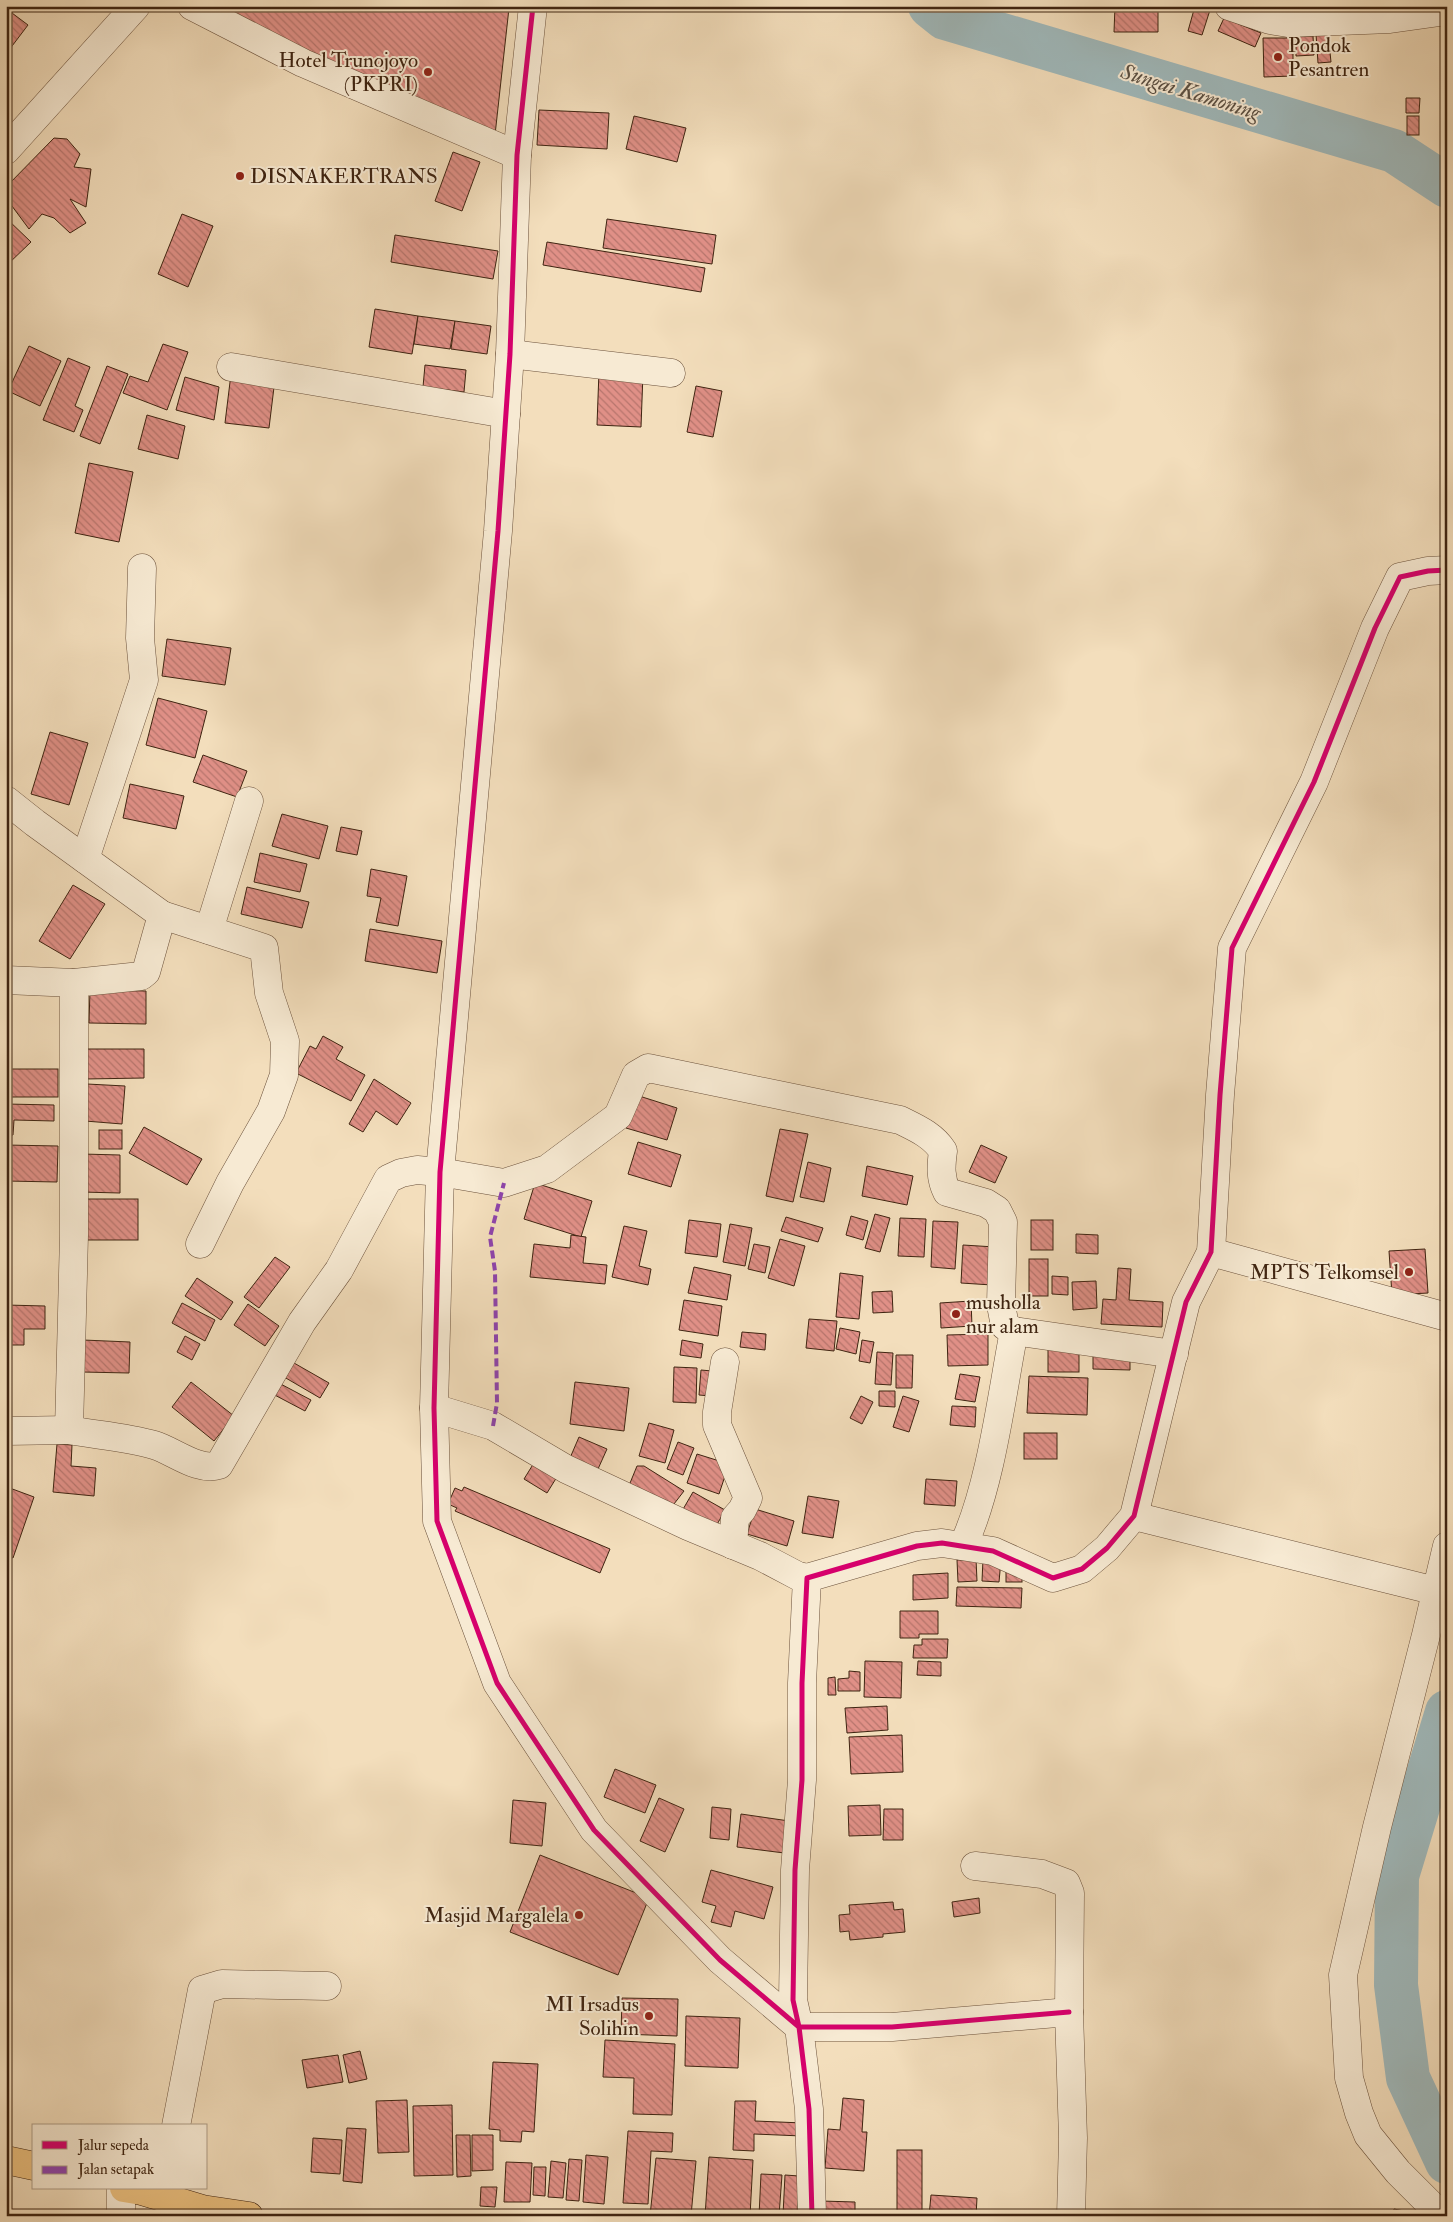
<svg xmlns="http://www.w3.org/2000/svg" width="1453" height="2222" font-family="'IM FELL Double Pica',serif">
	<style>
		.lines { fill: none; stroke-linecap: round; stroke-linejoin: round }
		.river { stroke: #a0b9bb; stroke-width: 44 }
		.building { fill: url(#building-back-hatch); stroke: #3f2411 }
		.minor-casing { stroke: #6c523c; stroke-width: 29 }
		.major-casing { stroke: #3f2411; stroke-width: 29 }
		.minor { stroke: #f7ead3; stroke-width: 28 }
		.major { stroke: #eabf7e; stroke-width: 28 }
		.quiet { stroke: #8e44ad; stroke-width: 4; stroke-dasharray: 8 4; stroke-linecap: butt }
		.cycleway-casing { stroke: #f7ead3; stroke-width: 8 }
		.cycleway { stroke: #d6006c; stroke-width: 5 }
		.poi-dot { fill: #8f2418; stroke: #f7ead3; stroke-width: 2 }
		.labels { text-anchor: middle; stroke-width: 4; stroke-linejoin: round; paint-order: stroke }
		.poi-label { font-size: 21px; fill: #3f2411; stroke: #f7ead3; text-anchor: end }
		.water-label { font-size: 22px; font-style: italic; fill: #5c5144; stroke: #f7ead3 }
	</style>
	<defs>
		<pattern id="building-back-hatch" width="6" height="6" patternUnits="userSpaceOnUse" patternTransform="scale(1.25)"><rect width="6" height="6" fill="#e09087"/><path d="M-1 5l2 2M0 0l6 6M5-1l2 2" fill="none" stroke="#b7756d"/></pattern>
	</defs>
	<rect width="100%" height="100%" fill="#f3debc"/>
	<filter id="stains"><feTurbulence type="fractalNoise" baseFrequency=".004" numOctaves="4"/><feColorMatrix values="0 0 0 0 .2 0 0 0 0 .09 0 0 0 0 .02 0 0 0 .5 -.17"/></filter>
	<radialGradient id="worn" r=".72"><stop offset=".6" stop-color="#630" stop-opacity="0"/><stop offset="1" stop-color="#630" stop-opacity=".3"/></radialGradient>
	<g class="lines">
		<g class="river">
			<polyline points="930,6 945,18 1394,151 1447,186"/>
			<polyline points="1447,1712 1397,1876 1396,1985 1408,2078 1447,2162"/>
		</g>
	</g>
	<g class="building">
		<polygon points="6,6 17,6 12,13 28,25 6,54"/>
		<polygon points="505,6 509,8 495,135 212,7"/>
		<polygon points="1115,6 1158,6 1158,32 1114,32"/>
		<polygon points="1195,6 1210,10 1202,35 1188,31"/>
		<polygon points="1224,18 1261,33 1255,47 1218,31"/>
		<polygon points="1328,33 1331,62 1318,63 1316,34"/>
		<polygon points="1313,36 1314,55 1296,56 1296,37"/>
		<polygon points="1263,38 1293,38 1293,76 1264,77"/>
		<polygon points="1406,98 1420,98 1419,113 1406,113"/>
		<polygon points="539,110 609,113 607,149 537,145"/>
		<polygon points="634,116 686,128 677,162 626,149"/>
		<rect x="1407" y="116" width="12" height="19"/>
		<polygon points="54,138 67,139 80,154 74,167 91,169 86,207 70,199 86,223 70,233 54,218 42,214 29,229 6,198 6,187"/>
		<polygon points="453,152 480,162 462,211 435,201"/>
		<polygon points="182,214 213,226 188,287 158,274"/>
		<polygon points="6,218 31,242 6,266"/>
		<polygon points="607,219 716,235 712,264 603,248"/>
		<polygon points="395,235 498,251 493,279 391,262"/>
		<polygon points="547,242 705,268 701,292 543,265"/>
		<polygon points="375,309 418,316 412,354 369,347"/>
		<polygon points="418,316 455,321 450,349 414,344"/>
		<polygon points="455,321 491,326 487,354 451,349"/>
		<polygon points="163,344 188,352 167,410 123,393 130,376 148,382"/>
		<polygon points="29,346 61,361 40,406 8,391"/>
		<polygon points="68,358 90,367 75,406 83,410 74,432 43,420"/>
		<polygon points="425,365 466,370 464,392 423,387"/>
		<polygon points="107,366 128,374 100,444 80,436"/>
		<polygon points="599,371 643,373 641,427 597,425"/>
		<polygon points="231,374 275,379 269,428 225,423"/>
		<polygon points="185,377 219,387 214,420 176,410"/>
		<polygon points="696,386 722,391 713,437 687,432"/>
		<polygon points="147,415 185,426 178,459 138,449"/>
		<polygon points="89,463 133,472 119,542 75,533"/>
		<polygon points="167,639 231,648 225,685 162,676"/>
		<polygon points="158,698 207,711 195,758 146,745"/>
		<polygon points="50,732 88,743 69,805 31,794"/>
		<polygon points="203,755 247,771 237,797 193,782"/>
		<polygon points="130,784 184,796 176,829 123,818"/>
		<polygon points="282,814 328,826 319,859 272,846"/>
		<polygon points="341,827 362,831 357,855 336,851"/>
		<polygon points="260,853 307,864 300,892 254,882"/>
		<polygon points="371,869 407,876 398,926 376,922 381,898 367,896"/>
		<polygon points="73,885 105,904 70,959 39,941"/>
		<polygon points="247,887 309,902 302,928 241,914"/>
		<polygon points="370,929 442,941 437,973 365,961"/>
		<polygon points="90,990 146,991 146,1024 89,1023"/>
		<polygon points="323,1036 343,1047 336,1059 365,1075 351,1101 296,1073 310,1046 316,1049"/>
		<polygon points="85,1049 144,1049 144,1078 85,1079"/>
		<rect x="6" y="1069" width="52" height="28"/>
		<polygon points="374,1079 411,1103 397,1125 376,1111 363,1132 349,1124"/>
		<polygon points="87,1084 125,1086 122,1124 85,1121"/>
		<polygon points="636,1095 677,1108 667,1140 626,1128"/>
		<polygon points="6,1104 54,1105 54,1121 14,1120 13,1135 6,1135"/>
		<polygon points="144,1127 202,1159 187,1185 129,1153"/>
		<polygon points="780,1129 808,1134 793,1202 766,1196"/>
		<rect x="99" y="1130" width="23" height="19"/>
		<polygon points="638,1142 681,1155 671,1187 628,1174"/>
		<polygon points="6,1145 58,1146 57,1182 6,1181"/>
		<polygon points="981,1145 1007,1157 995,1183 969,1172"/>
		<polygon points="82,1154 120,1155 120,1193 81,1192"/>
		<polygon points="808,1162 831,1168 824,1202 800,1197"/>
		<polygon points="867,1166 913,1176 907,1205 862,1196"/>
		<polygon points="535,1183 592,1201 581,1237 524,1219"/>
		<rect x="86" y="1199" width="52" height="41"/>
		<polygon points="875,1214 890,1218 880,1252 865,1248"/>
		<polygon points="851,1216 868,1221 863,1240 846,1235"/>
		<polygon points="786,1217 823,1228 818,1242 781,1231"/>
		<polygon points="900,1218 926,1219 924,1257 898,1256"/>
		<polygon points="689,1220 721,1224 717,1257 685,1253"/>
		<rect x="1031" y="1220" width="22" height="30"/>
		<polygon points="933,1221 958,1222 955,1269 931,1267"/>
		<polygon points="730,1224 752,1228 745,1266 723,1262"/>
		<polygon points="624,1226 647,1231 639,1266 651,1269 648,1285 612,1277"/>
		<polygon points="1076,1234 1098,1235 1098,1254 1076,1253"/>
		<polygon points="571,1235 586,1237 583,1263 607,1265 605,1284 530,1277 534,1244 570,1248"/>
		<polygon points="780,1239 805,1246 794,1286 768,1278"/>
		<polygon points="754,1244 770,1247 765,1273 748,1269"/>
		<polygon points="963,1245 995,1247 992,1285 961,1283"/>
		<polygon points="1425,1249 1428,1293 1392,1295 1389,1251"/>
		<polygon points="275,1257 290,1267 259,1308 244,1297"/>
		<rect x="1029" y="1259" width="19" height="37"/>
		<polygon points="694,1267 731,1275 727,1300 688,1293"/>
		<polygon points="1118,1268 1131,1269 1129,1300 1163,1302 1162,1327 1101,1324 1103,1299 1116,1300"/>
		<polygon points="840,1273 863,1276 859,1319 836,1317"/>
		<polygon points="1052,1276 1068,1277 1068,1295 1052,1294"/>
		<polygon points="197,1278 233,1302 221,1320 185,1296"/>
		<polygon points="1096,1281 1097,1308 1073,1310 1072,1282"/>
		<polygon points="892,1291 893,1312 873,1313 872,1292"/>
		<polygon points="684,1300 722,1306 718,1336 679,1330"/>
		<polygon points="971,1301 972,1326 941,1328 940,1303"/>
		<polygon points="182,1303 215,1320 205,1341 172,1323"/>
		<polygon points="248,1304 279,1326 265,1346 234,1325"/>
		<polygon points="6,1305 45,1306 45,1329 24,1329 24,1345 6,1345"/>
		<polygon points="809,1319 837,1321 834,1351 806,1348"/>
		<polygon points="840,1328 860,1332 856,1354 836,1349"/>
		<polygon points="742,1332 766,1334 765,1350 740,1347"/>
		<polygon points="988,1334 988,1365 948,1366 947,1335"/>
		<polygon points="185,1336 200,1344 192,1360 177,1352"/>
		<polygon points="83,1340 130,1342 129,1373 82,1372"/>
		<polygon points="682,1340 703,1344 701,1358 680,1355"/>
		<polygon points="862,1340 874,1342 870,1363 859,1361"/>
		<rect x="1048" y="1348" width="31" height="24"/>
		<polygon points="1093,1349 1130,1350 1130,1370 1093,1369"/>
		<polygon points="877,1352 893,1353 891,1385 875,1384"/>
		<polygon points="896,1355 913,1355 912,1388 896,1388"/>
		<polygon points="287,1359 329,1383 320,1398 279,1374"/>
		<polygon points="674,1367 697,1368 696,1403 673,1402"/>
		<polygon points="701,1370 712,1371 711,1396 699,1395"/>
		<polygon points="960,1374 980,1377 975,1402 955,1399"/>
		<polygon points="1029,1376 1088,1378 1087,1415 1027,1413"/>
		<polygon points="275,1381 311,1400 305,1411 269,1392"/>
		<polygon points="191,1382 234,1416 214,1441 172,1407"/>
		<polygon points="575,1382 629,1388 624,1431 570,1424"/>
		<polygon points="879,1391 895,1391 895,1407 879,1406"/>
		<polygon points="861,1396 873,1402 862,1424 850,1418"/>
		<polygon points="903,1396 919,1401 909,1432 893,1427"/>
		<polygon points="952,1406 976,1407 975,1427 950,1425"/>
		<polygon points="649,1423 674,1430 665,1463 639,1456"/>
		<rect x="1024" y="1433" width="33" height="26"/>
		<polygon points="579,1437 607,1449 598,1469 570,1458"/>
		<polygon points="678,1442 694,1448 683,1475 667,1469"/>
		<polygon points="57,1444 72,1445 71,1466 96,1468 94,1496 53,1492"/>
		<polygon points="697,1454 729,1464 719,1494 687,1483"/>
		<polygon points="537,1458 560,1472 547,1493 524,1479"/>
		<polygon points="637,1466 644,1466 684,1491 667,1513 628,1488"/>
		<polygon points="926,1479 957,1481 955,1506 924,1504"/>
		<polygon points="7,1487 34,1497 13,1558 6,1555"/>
		<polygon points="464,1487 610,1549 600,1573 455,1511 457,1508 448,1504 455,1488 462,1491"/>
		<polygon points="693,1492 725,1510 714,1530 682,1511"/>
		<polygon points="808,1496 839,1501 833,1538 802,1533"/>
		<polygon points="755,1509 794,1521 787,1546 747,1534"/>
		<polygon points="976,1559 977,1581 958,1582 957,1560"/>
		<polygon points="983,1559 1001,1560 999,1582 982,1581"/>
		<rect x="1006" y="1570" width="16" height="12"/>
		<polygon points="948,1573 948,1598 913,1600 913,1575"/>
		<polygon points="957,1587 1022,1588 1021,1608 956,1606"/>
		<polygon points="900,1611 938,1611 938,1634 919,1634 919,1638 900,1638"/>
		<polygon points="922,1639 948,1639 947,1658 913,1658 914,1645 922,1645"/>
		<polygon points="865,1661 902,1662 901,1698 864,1697"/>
		<polygon points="918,1661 941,1662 941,1676 917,1675"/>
		<polygon points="849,1671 860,1672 860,1691 838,1691 838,1679 849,1678"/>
		<polygon points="835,1677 836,1695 828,1695 828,1678"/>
		<polygon points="887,1706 888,1730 847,1733 845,1708"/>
		<polygon points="902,1735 903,1772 851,1774 849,1737"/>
		<polygon points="615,1769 656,1785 645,1813 604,1797"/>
		<polygon points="659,1798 684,1809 665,1852 640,1841"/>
		<polygon points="513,1800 546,1803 542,1846 510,1843"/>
		<polygon points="880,1805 881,1835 849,1836 848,1806"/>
		<polygon points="712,1807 731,1809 729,1840 710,1838"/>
		<polygon points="884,1809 903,1809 903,1840 883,1840"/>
		<polygon points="741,1814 796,1822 792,1854 737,1847"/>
		<polygon points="540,1855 649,1898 618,1975 510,1932"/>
		<polygon points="711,1870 773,1887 764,1919 735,1911 731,1927 711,1922 716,1906 702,1902"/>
		<polygon points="979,1898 980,1913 954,1917 952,1902"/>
		<polygon points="893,1902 894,1910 903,1909 905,1932 883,1934 883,1937 850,1940 849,1931 840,1932 839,1915 850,1914 849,1905"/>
		<polygon points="622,1998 678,1999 677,2036 621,2034"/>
		<polygon points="686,2016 740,2018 738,2068 685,2066"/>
		<polygon points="605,2040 675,2044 672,2115 633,2114 634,2078 603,2077"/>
		<polygon points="360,2051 367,2079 349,2083 343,2055"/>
		<polygon points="338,2055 343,2082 307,2088 302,2060"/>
		<polygon points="493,2062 538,2064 534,2132 522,2131 521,2142 500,2141 500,2130 489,2129"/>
		<polygon points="843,2098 864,2100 862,2132 867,2132 864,2171 825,2168 828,2129 840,2130"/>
		<polygon points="407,2100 409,2152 378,2153 376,2101"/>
		<polygon points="735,2101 756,2101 755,2121 803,2123 802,2136 754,2134 754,2151 733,2150"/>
		<polygon points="452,2105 453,2175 414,2176 413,2106"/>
		<polygon points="347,2128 366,2129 362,2183 343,2181"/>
		<polygon points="628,2131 673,2133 672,2152 651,2151 648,2204 623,2203"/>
		<polygon points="456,2135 470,2135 471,2176 457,2177"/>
		<polygon points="472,2135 493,2135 493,2170 472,2171"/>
		<polygon points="313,2138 342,2140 340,2174 311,2172"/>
		<rect x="897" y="2150" width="25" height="66"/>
		<polygon points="586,2155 608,2157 604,2204 583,2202"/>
		<polygon points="709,2157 753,2160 750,2216 705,2216"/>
		<polygon points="656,2158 696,2161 691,2216 650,2216"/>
		<polygon points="569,2159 582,2160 579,2201 566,2200"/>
		<polygon points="551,2161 566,2163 563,2198 548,2197"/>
		<polygon points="506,2162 532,2163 530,2202 504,2202"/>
		<polygon points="534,2167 546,2167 545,2196 533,2195"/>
		<polygon points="761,2174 782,2175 779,2216 759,2216"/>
		<polygon points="785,2175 799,2176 797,2215 783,2215"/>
		<polygon points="481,2187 497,2187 495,2207 480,2206"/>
		<polygon points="931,2195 977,2198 976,2216 929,2216"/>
		<polygon points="821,2201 855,2202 855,2216 821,2216"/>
		<polygon points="1394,2209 1430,2216 1392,2216"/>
	</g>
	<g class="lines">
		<g class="minor-casing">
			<g id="minor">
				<polyline points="192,6 303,63 517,155"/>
				<polyline points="533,6 517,155 510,354 498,531 440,1172 434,1408 437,1521 497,1683 594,1830 720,1960 799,2027 809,2109 812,2216"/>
				<polyline points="1229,6 1270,20 1288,23 1390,19 1447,11"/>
				<polyline points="6,150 136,6"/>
				<polyline points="510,354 671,373"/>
				<polyline points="231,367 506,414"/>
				<polyline points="6,800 35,823 162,915 264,948 269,993 285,1041 284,1075 271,1111 230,1183 200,1244"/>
				<polyline points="85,859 144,680 140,638 142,568"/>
				<path d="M162,915L146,972L141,976L74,983V1235L69,1430C96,1435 127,1437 154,1445C174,1451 198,1472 219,1465L302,1322L339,1270L388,1179L401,1173L417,1170L440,1172L504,1183L547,1169L618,1116L636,1075L648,1068L900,1120C916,1128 933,1135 943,1151C941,1166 940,1178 947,1192L986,1203L997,1210L1003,1222L1001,1305L1005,1326L1014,1331L1174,1354"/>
				<polyline points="209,930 249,801"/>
				<polyline points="6,980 74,983"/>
				<polyline points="1211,1252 1447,1317"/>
				<polyline points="725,1362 717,1412 717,1425 748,1498 742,1510 735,1518 733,1545"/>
				<polyline points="434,1408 493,1426 566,1469 688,1526 760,1556 798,1576 807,1578"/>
				<polyline points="6,1431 69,1430"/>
				<polyline points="1134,1516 1436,1591"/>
				<path d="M963,1546C991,1485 1001,1399 1014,1331"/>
				<polyline points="975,1866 1042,1874 1066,1883 1070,1893 1069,2012 1073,2138 1071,2216"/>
				<polyline points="1069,2012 892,2027 799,2027 793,2000 795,1870 802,1780 802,1683 807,1578 917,1546 942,1543 993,1551 1053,1578 1082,1569 1107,1548 1134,1516 1186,1302 1211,1252 1220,1095 1232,948 1314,782 1375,628 1400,577 1428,571 1447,570"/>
				<polyline points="176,2126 202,1990 222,1984 327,1986"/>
				<polyline points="121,2188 121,2216"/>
				<polyline points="1442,2216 1398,2172 1368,2135 1359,2113 1349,2078 1343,1975 1377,1827 1426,1635 1447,1546"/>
			</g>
		</g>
		<g class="major-casing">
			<g id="major">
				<polyline points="6,2160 34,2166"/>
				<polyline points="124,2188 142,2191 202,2209 249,2216"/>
			</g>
		</g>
		<use href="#minor" class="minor"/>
		<use href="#major" class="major"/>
		<polyline class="quiet" points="493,1426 497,1403 495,1271 490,1237 504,1183"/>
		<g class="cycleway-casing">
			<g id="cycleway">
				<polyline points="533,6 517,155 510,354 498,531 440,1172 434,1408 437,1521 497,1683 594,1830 720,1960 799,2027 809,2109 812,2216"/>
				<polyline points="1069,2012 892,2027 799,2027 793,2000 795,1870 802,1780 802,1683 807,1578 917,1546 942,1543 993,1551 1053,1578 1082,1569 1107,1548 1134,1516 1186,1302 1211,1252 1220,1095 1232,948 1314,782 1375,628 1400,577 1428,571 1447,570"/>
			</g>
		</g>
		<use href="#cycleway" class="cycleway"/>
	</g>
	<g class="poi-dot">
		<circle cx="1278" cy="57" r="5"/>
		<circle cx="428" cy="72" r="5"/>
		<circle cx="240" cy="176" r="5"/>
		<circle cx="1409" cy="1272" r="5"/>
		<circle cx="956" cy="1314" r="5"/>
		<circle cx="579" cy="1915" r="5"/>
		<circle cx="649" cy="2016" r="5"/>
	</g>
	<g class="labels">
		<g class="poi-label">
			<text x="1288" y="52" text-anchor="start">Pondok<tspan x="1288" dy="24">Pesantren</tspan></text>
			<text x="418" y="67">Hotel Trunojoyo<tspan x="418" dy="24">(PKPRI)</tspan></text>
			<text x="250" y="183" text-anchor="start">DISNAKERTRANS</text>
			<text x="1399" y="1279">MPTS Telkomsel</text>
			<text x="966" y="1309" text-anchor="start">musholla<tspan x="966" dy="24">nur alam</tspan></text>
			<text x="569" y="1922">Masjid Margalela</text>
			<text x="639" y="2011">MI Irsadus<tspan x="639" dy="24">Solihin</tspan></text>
		</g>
		<g class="water-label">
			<text transform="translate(1191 91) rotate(17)" y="8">Sungai Kamoning</text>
		</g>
	</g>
	<rect width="1453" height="2222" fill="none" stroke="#f3debc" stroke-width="25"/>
	<rect x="8" y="8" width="1438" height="2207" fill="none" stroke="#3f2411" stroke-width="2.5"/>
	<rect x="12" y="12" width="1428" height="2197" fill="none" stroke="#3f2411"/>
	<rect x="32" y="2124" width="175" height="65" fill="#f7ead3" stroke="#ad9b85"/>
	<rect x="42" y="2141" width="25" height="8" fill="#d6006c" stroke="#ad9b85"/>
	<text x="78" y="2150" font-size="15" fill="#3f2411">Jalur sepeda</text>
	<rect x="42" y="2166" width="25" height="8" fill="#8e44ad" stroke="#ad9b85"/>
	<text x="78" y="2174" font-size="15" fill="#3f2411">Jalan setapak</text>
	<rect width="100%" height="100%" filter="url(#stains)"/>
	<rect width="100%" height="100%" fill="url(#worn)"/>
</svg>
